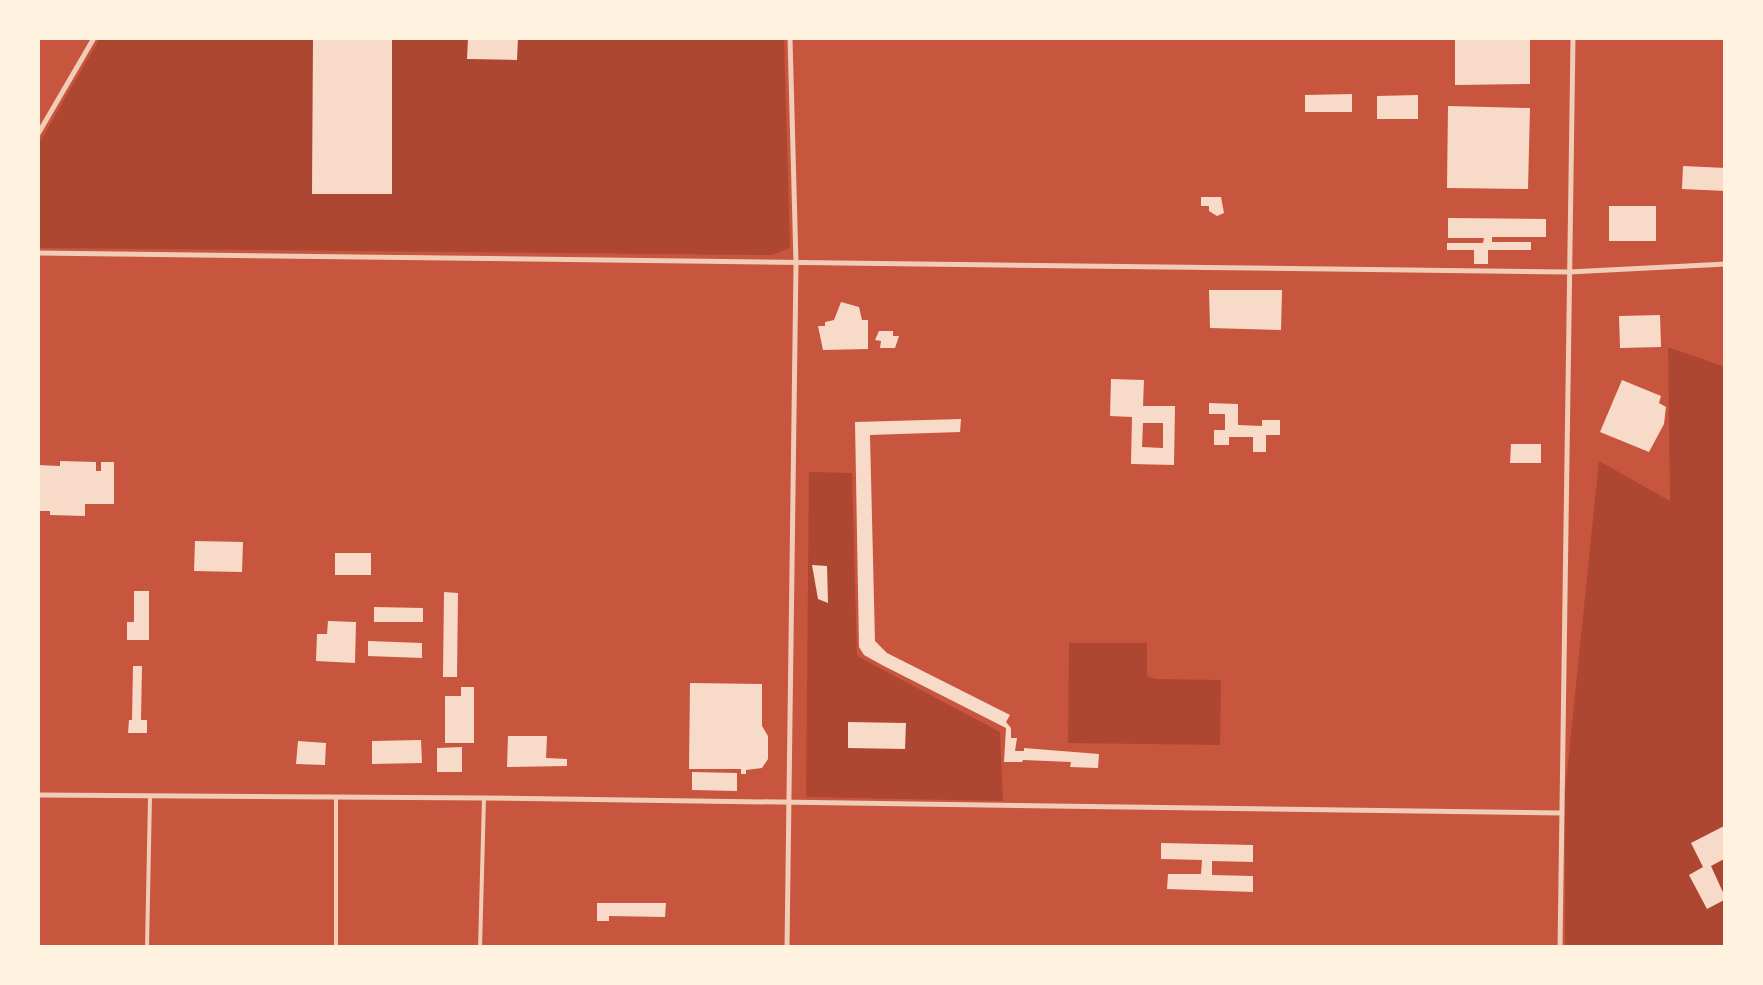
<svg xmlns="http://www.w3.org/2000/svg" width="1763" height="985" font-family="Overpass,sans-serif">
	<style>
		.green { fill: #ae4732 }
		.building { fill: #f7dbc8; fill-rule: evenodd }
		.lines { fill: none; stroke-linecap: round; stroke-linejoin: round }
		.minor { stroke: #f1ccb7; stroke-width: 4 }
		.tertiary { stroke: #f1ccb7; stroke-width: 5 }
	</style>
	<rect width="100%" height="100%" fill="#c8553d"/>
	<g class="green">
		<polygon points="100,38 784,38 790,248 771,255 38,248 38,145"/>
		<polygon points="1668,347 1725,367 1725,947 1565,948 1565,792 1599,461 1670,501"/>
		<polygon points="809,472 852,473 857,656 1000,732 1003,801 806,797"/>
		<polygon points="1069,643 1147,643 1147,676 1155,679 1221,680 1220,745 1068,743"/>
	</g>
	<g class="building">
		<polygon points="313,38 392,38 392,194 312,194"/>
		<polygon points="468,38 518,38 517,60 467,59"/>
		<polygon points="1455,38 1530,38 1530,84 1455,85"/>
		<polygon points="1352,94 1352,112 1305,112 1305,95"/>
		<polygon points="1418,95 1418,119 1377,119 1377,96"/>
		<polygon points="1448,106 1530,108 1528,189 1447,188"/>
		<polygon points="1683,166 1726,168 1726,191 1682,189"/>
		<polygon points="1201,197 1221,197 1224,213 1217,216 1209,211 1209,206 1201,206"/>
		<rect x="1609" y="206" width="47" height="35"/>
		<polygon points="1448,218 1546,219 1546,237 1492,237 1492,242 1531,242 1531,250 1488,250 1488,264 1474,264 1474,250 1447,250 1447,243 1483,243 1484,238 1448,238"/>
		<polygon points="1209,290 1282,290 1281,330 1210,328"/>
		<polygon points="841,302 859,307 862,320 868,320 868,349 823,350 818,326 825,326 825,322 834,320"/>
		<polygon points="1660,315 1661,347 1620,348 1619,316"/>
		<polygon points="879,331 893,331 893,336 899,336 895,348 880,348 881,341 875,340"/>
		<path d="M1111,379L1144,380L1143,406H1175L1174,465L1131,464L1132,417L1110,416ZM1143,423H1163V448L1142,447Z"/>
		<polygon points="1622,380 1661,396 1659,403 1666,407 1664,424 1649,452 1600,432"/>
		<polygon points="1209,403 1238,404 1238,425 1262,426 1262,420 1280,420 1280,435 1266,435 1266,452 1253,452 1253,437 1229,437 1229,445 1214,445 1214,430 1225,430 1225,414 1209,414"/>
		<polygon points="961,419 960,432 870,435 875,641 887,653 1010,715 1006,722 1011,728 1011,738 1017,738 1015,751 1024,751 1024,748 1099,754 1098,768 1070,767 1071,762 1023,760 1022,762 1004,762 1006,728 882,665 864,655 859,647 855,422"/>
		<polygon points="1511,444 1541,444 1541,463 1510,463"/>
		<polygon points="60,461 96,462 96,471 101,471 101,462 114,462 114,504 85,504 85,516 50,515 50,511 38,511 38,465 60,466"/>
		<polygon points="195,541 243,542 242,572 194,571"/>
		<rect x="335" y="553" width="36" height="22"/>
		<polygon points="812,565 827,566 828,603 818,599"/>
		<polygon points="134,591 149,591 149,640 127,640 127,622 134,622"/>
		<polygon points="444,592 458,593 457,677 443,677"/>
		<polygon points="374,607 423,608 423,622 374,622"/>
		<polygon points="328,621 356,622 355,663 316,661 317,634 327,634"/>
		<polygon points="368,641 422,643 422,658 368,656"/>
		<polygon points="133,666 142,666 141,720 147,720 147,733 128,733 129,720 132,720"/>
		<polygon points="690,683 762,684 762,726 768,736 768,759 762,768 746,770 746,774 741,774 741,769 689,769"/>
		<polygon points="461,687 474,687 474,743 445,743 445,696 461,696"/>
		<polygon points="848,722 906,723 905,749 848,748"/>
		<polygon points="508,736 547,736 546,758 567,759 567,766 507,767"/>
		<polygon points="421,740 422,763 372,764 372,741"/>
		<polygon points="298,741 326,743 325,765 296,764"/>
		<polygon points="462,747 462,772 437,772 437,748"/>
		<polygon points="692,772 737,773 737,791 692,790"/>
		<polygon points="1726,825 1726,858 1711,866 1726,899 1707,909 1689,875 1703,867 1691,843"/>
		<polygon points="1161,843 1253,845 1253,862 1212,861 1212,875 1253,876 1253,892 1167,889 1168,874 1201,874 1202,860 1161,859"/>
		<polygon points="597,903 666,903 665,917 609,916 609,921 597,921"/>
	</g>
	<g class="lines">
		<g class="minor">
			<polyline points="336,797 336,948"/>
			<polyline points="147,948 150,797"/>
			<polyline points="480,948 484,798"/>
		</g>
		<g class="tertiary">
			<polyline points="38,134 94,38"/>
			<polyline points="38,253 1569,272 1726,264"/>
			<polyline points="38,795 484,798 1562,813"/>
			<polyline points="787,948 796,263 790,38"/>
			<polyline points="1560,948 1573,38"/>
		</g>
	</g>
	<rect width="1763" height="985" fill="none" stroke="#fff3e0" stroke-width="80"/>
</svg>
